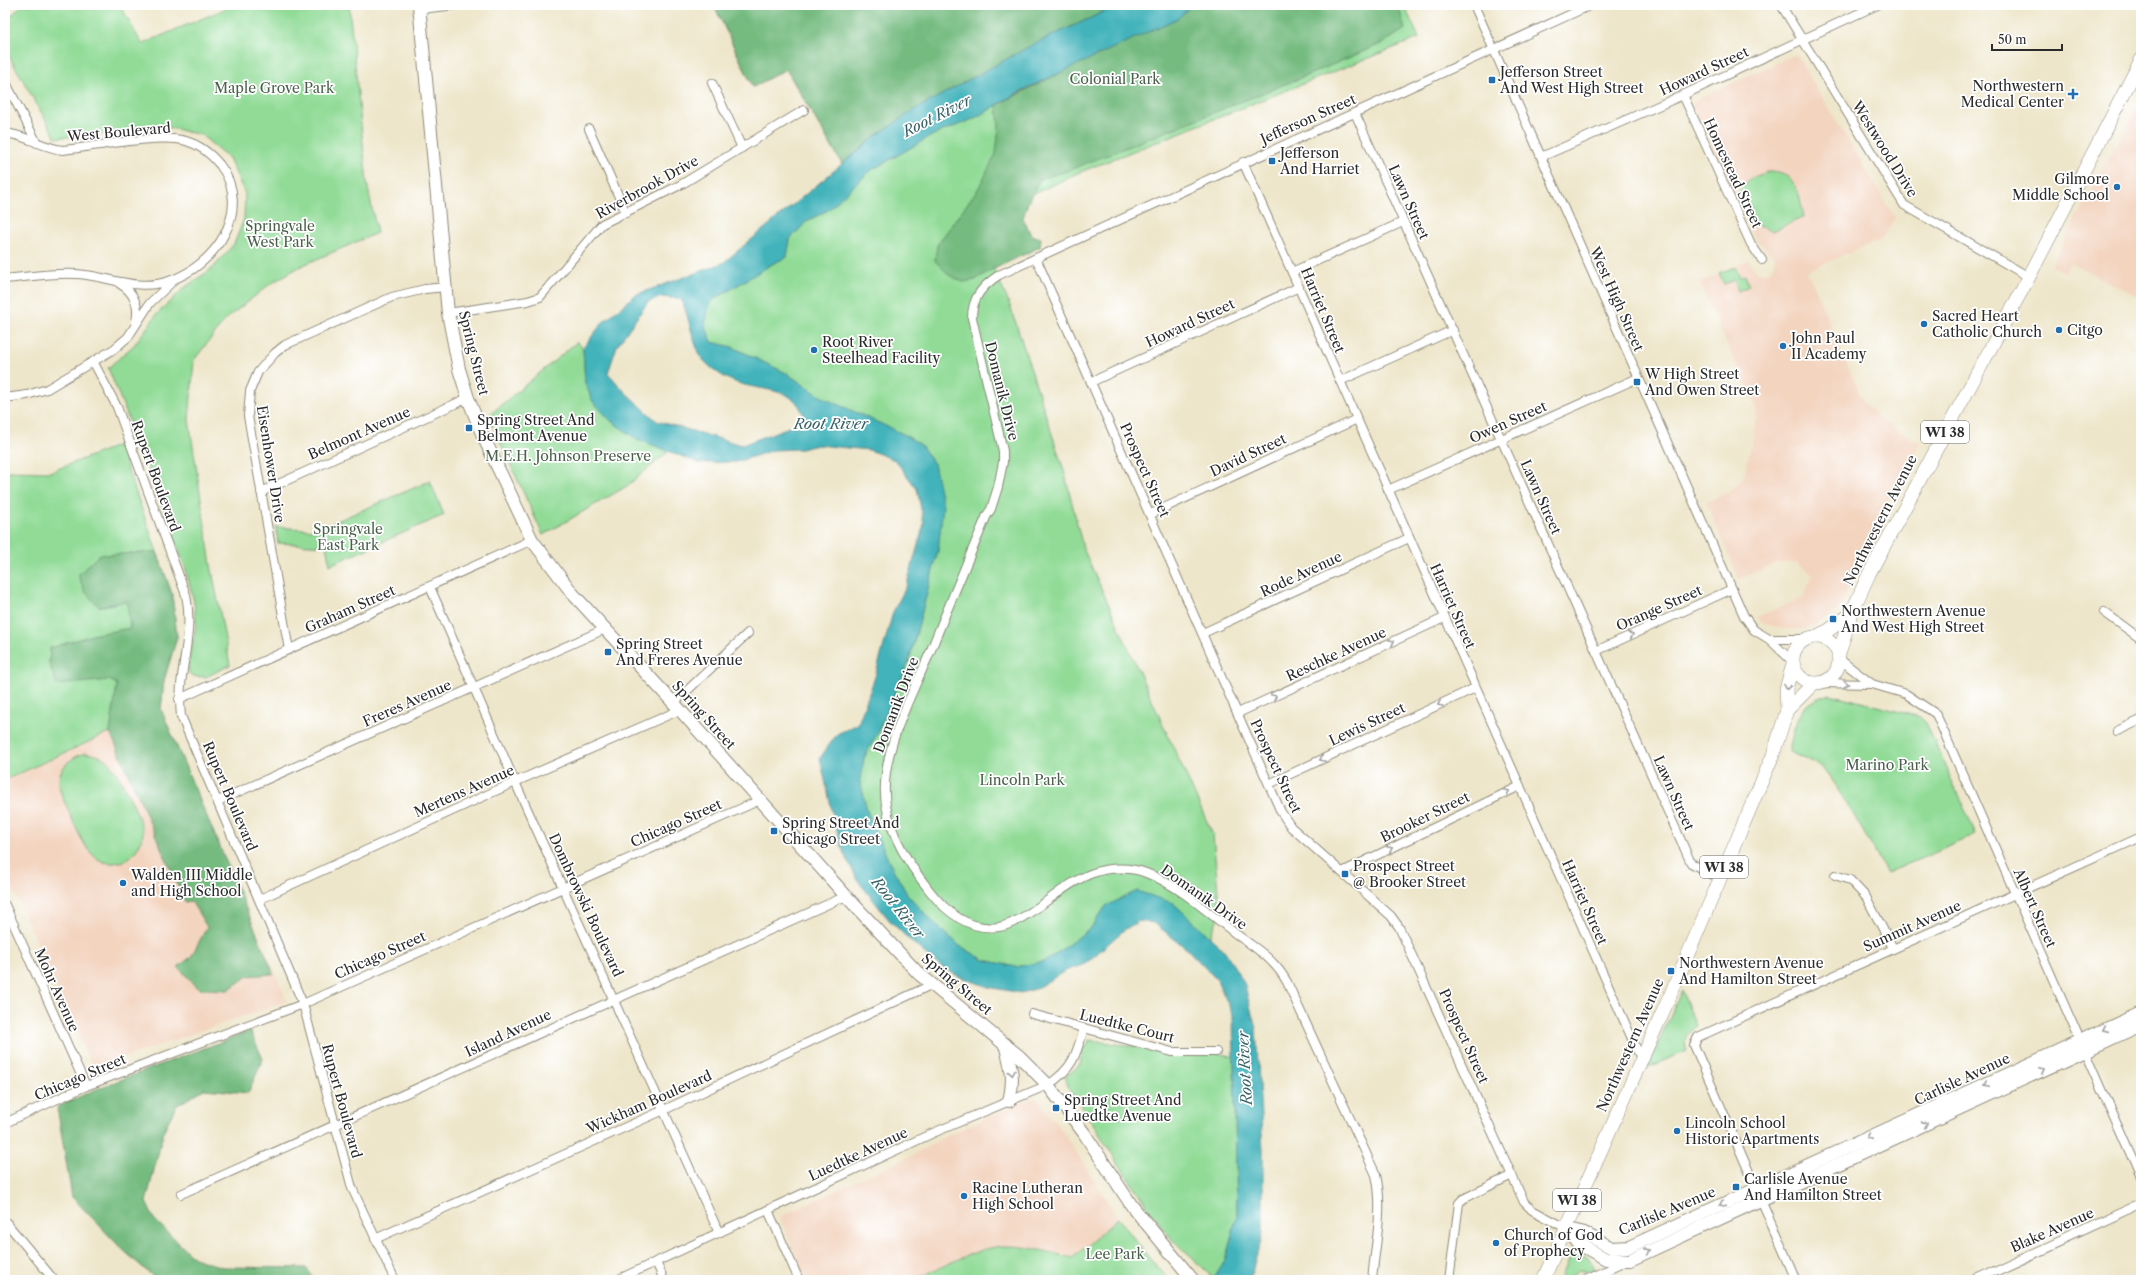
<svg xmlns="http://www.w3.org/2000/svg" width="2146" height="1285" font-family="'Libre Caslon Text',serif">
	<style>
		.built { fill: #f3d4bf }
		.green { fill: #91db97; stroke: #5e8361 }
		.forest { fill: #74bb80; stroke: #507356 }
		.water { fill: #43b3bb; stroke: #376f73; fill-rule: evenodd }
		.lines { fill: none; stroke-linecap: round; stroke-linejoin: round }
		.street-casing { stroke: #8c887a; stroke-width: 10 }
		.secondary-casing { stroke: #8c887a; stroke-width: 14 }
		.primary-casing { stroke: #8c887a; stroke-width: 14 }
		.street { stroke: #fff; stroke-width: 8 }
		.secondary { stroke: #fff; stroke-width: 12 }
		.primary { stroke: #fff; stroke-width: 13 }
		.oneway { stroke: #a0a0a0 }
		.poi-dot { fill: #1f6fb2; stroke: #fff; stroke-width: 1.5 }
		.labels { text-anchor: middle; stroke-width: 3.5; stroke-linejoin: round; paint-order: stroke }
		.shield { fill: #fff; stroke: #6b6b6b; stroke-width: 1 }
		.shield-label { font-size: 13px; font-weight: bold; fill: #2b2b2b }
		.street-label { font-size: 14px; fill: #2b2b2b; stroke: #fff }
		.poi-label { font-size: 14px; fill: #2b2b2b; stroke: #fff; text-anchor: start }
		.park-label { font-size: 14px; fill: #4a604b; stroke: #fff }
		.water-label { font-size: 15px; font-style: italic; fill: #356165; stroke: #fff }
	</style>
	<rect width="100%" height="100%" fill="#fff"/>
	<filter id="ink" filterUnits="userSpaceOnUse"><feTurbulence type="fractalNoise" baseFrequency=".025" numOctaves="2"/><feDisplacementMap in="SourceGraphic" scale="8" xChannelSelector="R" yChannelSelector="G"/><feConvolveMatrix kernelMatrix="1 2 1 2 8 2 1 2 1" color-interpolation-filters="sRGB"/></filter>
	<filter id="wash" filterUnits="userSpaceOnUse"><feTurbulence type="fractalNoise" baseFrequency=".012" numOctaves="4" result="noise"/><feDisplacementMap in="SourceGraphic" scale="16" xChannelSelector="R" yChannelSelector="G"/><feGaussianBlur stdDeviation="0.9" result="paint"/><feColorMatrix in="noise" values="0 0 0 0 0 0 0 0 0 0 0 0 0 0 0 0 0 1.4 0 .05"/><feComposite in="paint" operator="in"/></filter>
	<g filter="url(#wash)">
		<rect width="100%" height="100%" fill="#eee6ca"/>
		<g class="built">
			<polygon points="1796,54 1895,218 1882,239 1807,271 1864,404 1882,421 1920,443 1880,516 1840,607 1826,619 1814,625 1801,629 1783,629 1763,623 1757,617 1803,598 1813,575 1797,563 1777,563 1739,579 1706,502 1729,492 1744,477 1753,438 1757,410 1699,283 1749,260 1753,268 1758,272 1767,273 1773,269 1775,260 1772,254 1756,240 1692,104 1697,99"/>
			<polygon points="2136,109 2141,112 2141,298 2070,263 2064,273 2051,265"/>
			<polygon points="161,709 287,1001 93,1068 5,871 5,780"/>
			<polygon points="1036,1098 1064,1133 1118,1218 1073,1258 1018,1247 1003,1246 989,1249 913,1280 807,1280 779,1217 915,1154 942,1138 1013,1106"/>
		</g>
		<g class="green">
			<polygon points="22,5 120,5 142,44 234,5 349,5 367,183 377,233 301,266 270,284 226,319 194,360 189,420 211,565 230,665 206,677 192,676 189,673 188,665 196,625 194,602 186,570 138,442 108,368 134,345 157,314 184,288 213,268 234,244 244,219 245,194 229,158 201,135 170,128 56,138 5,49 5,22"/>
			<polygon points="714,5 1404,5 1419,38 1078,173 1008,206 1028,252 994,269 1011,308 1065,474 1083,548 1213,835 1220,913 1210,937 1173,903 1106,906 1091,928 1046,961 1016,967 984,960 960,946 933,922 907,894 889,862 867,811 860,780 864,758 877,734 909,661 938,551 937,484 934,464 921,445 903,434 820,396 786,373 732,347 712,342 704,325 710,302 772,264 787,257 790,239 807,221 828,210 870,171 933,135 973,119 1035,84 1019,52 914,110 877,135 842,164 786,69 753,87"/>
			<path d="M1768,172C1797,172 1798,191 1804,217L1773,231L1755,225L1739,190L1751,178Z"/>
			<polygon points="1735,267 1740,277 1745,275 1749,286 1738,291 1734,280 1724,284 1719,273"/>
			<polygon points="577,342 583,348 585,383 611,421 637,439 669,451 627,486 543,535 488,416"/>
			<polygon points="119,445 172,594 177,637 164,680 161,709 5,780 5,471 50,472"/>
			<polygon points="430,481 444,515 330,565 326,546 278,543 276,527 316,530"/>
			<path d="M1830,694L1920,717L1926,723L1976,835L1887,873L1844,798L1821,766L1789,752C1796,721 1796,703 1830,694Z"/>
			<path d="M85,753C92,754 99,755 105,759C116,766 143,821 143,834C142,841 138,848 134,853C130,858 125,861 119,862C91,870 79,834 70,814C66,804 59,793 59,783C58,767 72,757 85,753Z"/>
			<path d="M1682,990L1696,1026C1686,1032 1683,1039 1687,1051L1647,1068Z"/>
			<path d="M1089,1040L1172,1052H1216L1234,1057L1237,1216L1225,1261L1214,1279C1199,1262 1180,1250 1166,1232C1130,1185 1101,1134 1067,1086L1065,1080L1067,1075L1080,1065L1083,1048L1088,1045Z"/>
			<path d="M1118,1218L1150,1259L1170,1280H1006L996,1278L989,1280H913C939,1269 975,1248 1003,1246C1026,1245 1051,1253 1073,1258Z"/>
			<polygon points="1576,1252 1589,1259 1595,1271 1579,1270 1574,1274 1571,1280 1559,1280 1570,1256"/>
		</g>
		<g class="forest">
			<polygon points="714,5 1115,5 1095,16 1034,44 914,110 877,135 842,164 786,69 753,87"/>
			<polygon points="1192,5 1398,5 1405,29 1383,43 1313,73 1067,171 1040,179 1028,202 1023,218 1031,235 1041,238 1040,247 993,269 975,280 963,282 949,275 935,261 937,245 978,189 996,154 999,126 997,105 1076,65 1178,18"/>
			<polygon points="157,552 172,594 177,637 164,680 161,709 274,974 248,976 228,990 199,989 178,967 191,957 207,927 191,901 185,902 110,732 117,684 109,680 57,685 49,663 50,648 92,635 130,628 127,601 99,607 85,592 78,575 99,555"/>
			<polygon points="250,1031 263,1059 248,1093 204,1089 176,1106 164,1130 146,1202 154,1219 194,1258 222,1267 306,1268 316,1280 157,1280 122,1249 72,1197 57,1107 99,1088"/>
		</g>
		<path class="water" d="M1115,5H1192L1178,18L1021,91L973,119L933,135L870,171L828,210L807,221L790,239L787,257L772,264L710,302L705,325L712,342L732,347L786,373L820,396L903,434L921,445L934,464L943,505L938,551L909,661L877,734L864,758L860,780L867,811L889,862L907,894L933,922L960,946L984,960L1016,967L1046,961L1091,928L1106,906L1137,891L1173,903L1225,951L1244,983L1256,1028L1263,1151V1233L1252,1272L1247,1280H1213L1225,1261L1237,1216L1233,1015L1217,980L1187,949L1154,923L1139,921L1124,930L1085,964L1065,971L1035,989L1021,993L988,987L958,976L941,967L916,946L890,921L858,881L844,854L834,820L820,758L837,734L858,724L875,677L893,612L906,587L924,524L917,489L895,460L869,450L818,445L801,449L774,450L736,462L699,463L637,439L611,421L593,402L585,383L583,348L603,322L635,295L723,263L877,135L914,110L1034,44L1095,16ZM661,297L681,299C689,314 693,350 705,362C713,370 724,378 735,382C751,389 784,388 796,402C801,407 804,417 807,424L789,427L742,445L657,421L626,393L608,373L617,346L648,302Z"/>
	</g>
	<g filter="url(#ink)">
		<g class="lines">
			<g class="street-casing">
				<g id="street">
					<polyline points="1474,5 1744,616 1754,630 1769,639 1793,662"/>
					<polyline points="1781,5 1904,205 2029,277"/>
					<polyline points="420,9 456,5"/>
					<polyline points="5,81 37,143"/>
					<polyline points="712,83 742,148"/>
					<polyline points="1683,95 1751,244 1762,260"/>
					<polyline points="1355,113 1691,863 1719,878"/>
					<polyline points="589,129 626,213"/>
					<path d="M5,133C26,135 43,148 63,150C94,147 158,133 186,141C200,145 211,154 220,165C254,210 215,266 169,281C136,292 110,276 77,274C54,272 28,277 5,279"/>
					<polyline points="1541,157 1683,95 1877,5"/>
					<polyline points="1243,162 1641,1059"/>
					<polyline points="1036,258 1281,812 1291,827 1391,916 1399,927 1524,1202 1532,1210 1566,1228"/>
					<polyline points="1292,272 1403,222"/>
					<path d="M120,284C133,291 140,306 136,321"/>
					<polyline points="448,313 528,301 540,297 602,224 682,184 804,110"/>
					<path d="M94,363L117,407L186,595C195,636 176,675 181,716L303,1004L352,1188L395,1280"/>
					<polyline points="1340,381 1453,330"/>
					<polyline points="1091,382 1299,287"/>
					<polyline points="5,398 27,395 47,389 114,349 128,337 150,303 173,281"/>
					<polyline points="1388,490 1638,378"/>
					<polyline points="261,492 468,398"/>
					<polyline points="1151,514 1357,419"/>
					<polyline points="430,587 515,782 719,1233"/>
					<polyline points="2104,612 2141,639"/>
					<polyline points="1203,633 1409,538"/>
					<polyline points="1769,639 1807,639"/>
					<polyline points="289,650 248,416 250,391 258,372 275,353 285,345 392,297 425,289 446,287"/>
					<polyline points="1596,651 1732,589"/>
					<polyline points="1839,659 1872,684 1906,694 1936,714 2141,1179"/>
					<polyline points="1821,683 1871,684"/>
					<polyline points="179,699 532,540"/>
					<polyline points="674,703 748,633"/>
					<polyline points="1238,713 1444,618"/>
					<polyline points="2117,731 2141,720"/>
					<polyline points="1269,784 1475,688"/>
					<polyline points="218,801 605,629"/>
					<polyline points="1342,872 1520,786"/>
					<polyline points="1835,875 1850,880 1866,897 1893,948"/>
					<polyline points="260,899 515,782 680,710"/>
					<polyline points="5,905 86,1086"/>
					<polyline points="1032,1014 1172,1052 1216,1052"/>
					<polyline points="5,1123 86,1086 303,1004 760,800"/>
					<polyline points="181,1194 846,896"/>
					<polyline points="768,1210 799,1280"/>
					<polyline points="5,1221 54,1280"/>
					<polyline points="375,1239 664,1110 931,985"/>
					<polyline points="656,1262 664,1280"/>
					<path d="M617,1280L933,1133L1048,1085C1073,1068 1076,1056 1084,1028"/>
					<path d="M1372,1280C1375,1246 1384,1209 1376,1175L1287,982C1283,975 1278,968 1272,962C1262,951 1248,943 1236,934C1208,913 1179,885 1146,873C1131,867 1109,867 1093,873C1063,883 1026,923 999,927C970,931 946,912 929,890C909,864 891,837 886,805C878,755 912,695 931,650C949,605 968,560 987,515L991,509L998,487L1003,462V451L972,318C972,298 982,286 999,275L1591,5"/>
					<polyline points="1449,1280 1459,1203 1463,1199 1512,1175"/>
					<polyline points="1586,1280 1627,1261"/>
					<polyline points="1796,1280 1694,1045 1698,1037 2141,837"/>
					<polyline points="1975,1280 2141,1204"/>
				</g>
			</g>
			<g class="secondary-casing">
				<g id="secondary">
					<polyline points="419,5 448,313 459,369 468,398 483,436 532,540 573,594 680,710 846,896 918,973 1020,1057 1048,1085 1084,1133 1132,1206 1193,1280"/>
					<path d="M1005,1044C1011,1068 1015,1076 1009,1101"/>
					<polyline points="1566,1228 1579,1244 1606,1259 1630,1260 2141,1025"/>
					<polyline points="1566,1228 1584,1233 1612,1248 1629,1247 2141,1013"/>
				</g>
			</g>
			<g class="primary-casing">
				<g id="primary">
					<polyline points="1815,637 1829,630 1851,614"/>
					<circle cx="1816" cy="660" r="23"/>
					<polyline points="1838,657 1851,614 1869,574 2029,277 2141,60"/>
					<polyline points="1787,710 1814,683"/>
					<polyline points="1543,1280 1670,996 1773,755 1787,710 1786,689 1793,664"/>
				</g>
			</g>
			<use href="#street" class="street"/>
			<use href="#secondary" class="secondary"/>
			<use href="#primary" class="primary"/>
		</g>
		<defs><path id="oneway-chevron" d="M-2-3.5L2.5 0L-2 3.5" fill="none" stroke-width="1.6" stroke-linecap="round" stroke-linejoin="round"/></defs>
		<g class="oneway">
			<use href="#oneway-chevron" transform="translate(1631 635) rotate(-24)"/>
			<use href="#oneway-chevron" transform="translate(1392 642) rotate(-25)"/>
			<use href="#oneway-chevron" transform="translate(1846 684) rotate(4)"/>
			<use href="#oneway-chevron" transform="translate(1787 687) rotate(101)"/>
			<use href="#oneway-chevron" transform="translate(1274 697) rotate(-25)"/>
			<use href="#oneway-chevron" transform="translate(1440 704) rotate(155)"/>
			<use href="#oneway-chevron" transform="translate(1322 759) rotate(155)"/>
			<use href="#oneway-chevron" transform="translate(1507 792) rotate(-26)"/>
			<use href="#oneway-chevron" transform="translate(1390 849) rotate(-26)"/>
			<use href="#oneway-chevron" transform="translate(2105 1029) rotate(156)"/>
			<use href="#oneway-chevron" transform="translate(2043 1070) rotate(-25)"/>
			<use href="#oneway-chevron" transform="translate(1012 1073) rotate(80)"/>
			<use href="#oneway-chevron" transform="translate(1987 1084) rotate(155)"/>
			<use href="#oneway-chevron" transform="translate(1925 1124) rotate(-24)"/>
			<use href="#oneway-chevron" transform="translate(1869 1137) rotate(156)"/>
			<use href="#oneway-chevron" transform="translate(1722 1204) rotate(155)"/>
			<use href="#oneway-chevron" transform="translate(1647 1251) rotate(-26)"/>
		</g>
	</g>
	<g class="poi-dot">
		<rect x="1488" y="76" width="8" height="8" rx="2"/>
		<path d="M2071 88h4v4h4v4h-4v4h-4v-4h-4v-4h4z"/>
		<rect x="1268" y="157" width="8" height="8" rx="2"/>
		<circle cx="2117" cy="187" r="4"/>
		<circle cx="1924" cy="324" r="4"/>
		<circle cx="2059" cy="330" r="4"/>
		<circle cx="1783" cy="346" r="4"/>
		<circle cx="814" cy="350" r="4"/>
		<rect x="1633" y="378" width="8" height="8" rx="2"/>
		<rect x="465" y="424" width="8" height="8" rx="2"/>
		<rect x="1829" y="615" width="8" height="8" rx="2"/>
		<rect x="604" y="648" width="8" height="8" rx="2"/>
		<rect x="770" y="827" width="8" height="8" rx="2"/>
		<rect x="1341" y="870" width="8" height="8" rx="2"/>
		<circle cx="123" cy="883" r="4"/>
		<rect x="1667" y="967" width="8" height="8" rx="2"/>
		<rect x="1052" y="1104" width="8" height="8" rx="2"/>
		<circle cx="1677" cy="1131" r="4"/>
		<rect x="1732" y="1183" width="8" height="8" rx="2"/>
		<circle cx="964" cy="1196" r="4"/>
		<circle cx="1496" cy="1243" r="4"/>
	</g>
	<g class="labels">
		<g class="shield">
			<rect x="1921" y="421" width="48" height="22" rx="3"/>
			<rect x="1700" y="856" width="48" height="22" rx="3"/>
			<rect x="1553" y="1189" width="48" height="22" rx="3"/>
		</g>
		<g class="shield-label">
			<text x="1945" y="437">WI 38</text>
			<text x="1724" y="872">WI 38</text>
			<text x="1577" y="1205">WI 38</text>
		</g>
		<g class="street-label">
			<text transform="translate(1704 71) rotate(-25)" y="5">Howard Street</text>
			<text transform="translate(1308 119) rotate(-24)" y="5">Jefferson Street</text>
			<text transform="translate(119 132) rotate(-5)" y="5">West Boulevard</text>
			<text transform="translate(1885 149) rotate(58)" y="5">Westwood Drive</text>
			<text transform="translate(1733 173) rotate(65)" y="5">Homestead Street</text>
			<text transform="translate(647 187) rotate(-29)" y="5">Riverbrook Drive</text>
			<text transform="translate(1409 202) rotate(66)" y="5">Lawn Street</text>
			<text transform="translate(1617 299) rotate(66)" y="5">West High Street</text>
			<text transform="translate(1323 310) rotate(67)" y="5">Harriet Street</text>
			<text transform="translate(1190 323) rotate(-25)" y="5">Howard Street</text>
			<text transform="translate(474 353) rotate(76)" y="5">Spring Street</text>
			<text transform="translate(1002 391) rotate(76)" y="5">Domanik Drive</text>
			<text transform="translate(1508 422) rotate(-24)" y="5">Owen Street</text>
			<text transform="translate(359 433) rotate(-24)" y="5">Belmont Avenue</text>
			<text transform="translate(1248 455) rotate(-25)" y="5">David Street</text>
			<text transform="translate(271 464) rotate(81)" y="5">Eisenhower Drive</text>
			<text transform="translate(1145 470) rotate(66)" y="5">Prospect Street</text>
			<text transform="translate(156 476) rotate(70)" y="5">Rupert Boulevard</text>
			<text transform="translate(1541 497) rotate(66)" y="5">Lawn Street</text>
			<text transform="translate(1880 520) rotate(-63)" y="5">Northwestern Avenue</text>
			<text transform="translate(1301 574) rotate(-25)" y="5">Rode Avenue</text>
			<text transform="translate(1453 606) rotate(66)" y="5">Harriet Street</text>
			<text transform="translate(1659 608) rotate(-24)" y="5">Orange Street</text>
			<text transform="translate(350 609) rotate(-24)" y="5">Graham Street</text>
			<text transform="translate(1336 654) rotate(-25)" y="5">Reschke Avenue</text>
			<text transform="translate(407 703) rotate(-24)" y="5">Freres Avenue</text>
			<text transform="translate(896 705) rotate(-69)" y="5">Domanik Drive</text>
			<text transform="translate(704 715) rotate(48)" y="5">Spring Street</text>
			<text transform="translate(1367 724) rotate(-25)" y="5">Lewis Street</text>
			<text transform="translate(1276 766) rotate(65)" y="5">Prospect Street</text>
			<text transform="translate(464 791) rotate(-24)" y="5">Mertens Avenue</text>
			<text transform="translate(1674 793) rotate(66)" y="5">Lawn Street</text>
			<text transform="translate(230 796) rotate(67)" y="5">Rupert Boulevard</text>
			<text transform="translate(1425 817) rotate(-26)" y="5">Brooker Street</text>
			<text transform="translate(676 823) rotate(-24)" y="5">Chicago Street</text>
			<text transform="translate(1204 897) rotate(35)" y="5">Domanik Drive</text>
			<text transform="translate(1585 902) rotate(66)" y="5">Harriet Street</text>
			<text transform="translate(586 905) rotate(65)" y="5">Dombrowski Boulevard</text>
			<text transform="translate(2035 908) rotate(66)" y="5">Albert Street</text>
			<text transform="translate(1912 926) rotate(-24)" y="5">Summit Avenue</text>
			<text transform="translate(380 955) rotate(-24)" y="5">Chicago Street</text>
			<text transform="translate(957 984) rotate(40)" y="5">Spring Street</text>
			<text transform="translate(57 990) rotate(66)" y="5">Mohr Avenue</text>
			<text transform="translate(1127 1026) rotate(14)" y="5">Luedtke Court</text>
			<text transform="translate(508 1033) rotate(-25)" y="5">Island Avenue</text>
			<text transform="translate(1464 1036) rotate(66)" y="5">Prospect Street</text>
			<text transform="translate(1630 1045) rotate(-66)" y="5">Northwestern Avenue</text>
			<text transform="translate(80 1077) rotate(-23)" y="5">Chicago Street</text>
			<text transform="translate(1962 1079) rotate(-25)" y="5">Carlisle Avenue</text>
			<text transform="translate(342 1101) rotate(75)" y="5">Rupert Boulevard</text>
			<text transform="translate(649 1102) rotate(-24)" y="5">Wickham Boulevard</text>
			<text transform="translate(858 1154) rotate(-25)" y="5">Luedtke Avenue</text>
			<text transform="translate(1667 1211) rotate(-23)" y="5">Carlisle Avenue</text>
			<text transform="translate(2052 1230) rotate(-24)" y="5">Blake Avenue</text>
		</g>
		<g class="poi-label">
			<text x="1500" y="77">Jefferson Street<tspan x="1500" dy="16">And West High Street</tspan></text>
			<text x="2064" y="91" text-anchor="end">Northwestern<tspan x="2064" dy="16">Medical Center</tspan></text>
			<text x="1280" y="158">Jefferson<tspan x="1280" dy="16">And Harriet</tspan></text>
			<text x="2109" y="184" text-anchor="end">Gilmore<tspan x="2109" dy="16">Middle School</tspan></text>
			<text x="1932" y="321">Sacred Heart<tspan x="1932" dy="16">Catholic Church</tspan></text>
			<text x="2067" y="335">Citgo</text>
			<text x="1791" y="343">John Paul<tspan x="1791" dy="16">II Academy</tspan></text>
			<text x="822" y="347">Root River<tspan x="822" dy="16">Steelhead Facility</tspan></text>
			<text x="1645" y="379">W High Street<tspan x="1645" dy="16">And Owen Street</tspan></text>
			<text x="477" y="425">Spring Street And<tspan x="477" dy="16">Belmont Avenue</tspan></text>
			<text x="1841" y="616">Northwestern Avenue<tspan x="1841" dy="16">And West High Street</tspan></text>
			<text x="616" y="649">Spring Street<tspan x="616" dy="16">And Freres Avenue</tspan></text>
			<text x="782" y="828">Spring Street And<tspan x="782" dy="16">Chicago Street</tspan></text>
			<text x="1353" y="871">Prospect Street<tspan x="1353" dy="16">@ Brooker Street</tspan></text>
			<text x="131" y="880">Walden III Middle<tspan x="131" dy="16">and High School</tspan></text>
			<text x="1679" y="968">Northwestern Avenue<tspan x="1679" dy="16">And Hamilton Street</tspan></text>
			<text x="1064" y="1105">Spring Street And<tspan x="1064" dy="16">Luedtke Avenue</tspan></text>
			<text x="1685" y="1128">Lincoln School<tspan x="1685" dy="16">Historic Apartments</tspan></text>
			<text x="1744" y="1184">Carlisle Avenue<tspan x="1744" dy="16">And Hamilton Street</tspan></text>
			<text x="972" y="1193">Racine Lutheran<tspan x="972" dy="16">High School</tspan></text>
			<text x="1504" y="1240">Church of God<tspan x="1504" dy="16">of Prophecy</tspan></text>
		</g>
		<g class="park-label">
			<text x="1115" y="84">Colonial Park</text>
			<text x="274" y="93">Maple Grove Park</text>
			<text x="280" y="231">Springvale<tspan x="280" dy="16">West Park</tspan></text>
			<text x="568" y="461">M.E.H. Johnson Preserve</text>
			<text x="348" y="534">Springvale<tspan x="348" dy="16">East Park</tspan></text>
			<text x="1887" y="770">Marino Park</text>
			<text x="1022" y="785">Lincoln Park</text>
			<text x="1115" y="1259">Lee Park</text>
		</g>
		<g class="water-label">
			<text transform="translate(937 116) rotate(-27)" y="5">Root River</text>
			<text x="831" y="429">Root River</text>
			<text transform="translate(898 908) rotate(51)" y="5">Root River</text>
			<text transform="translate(1245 1068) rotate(-93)" y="5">Root River</text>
		</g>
	</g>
	<rect width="2146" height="1285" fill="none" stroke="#fff" stroke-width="20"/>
	<path d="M1992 44v6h70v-6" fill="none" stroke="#2b2b2b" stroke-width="2"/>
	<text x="1998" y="44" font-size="12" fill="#2b2b2b" stroke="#ffffff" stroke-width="3" paint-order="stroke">50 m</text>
</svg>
